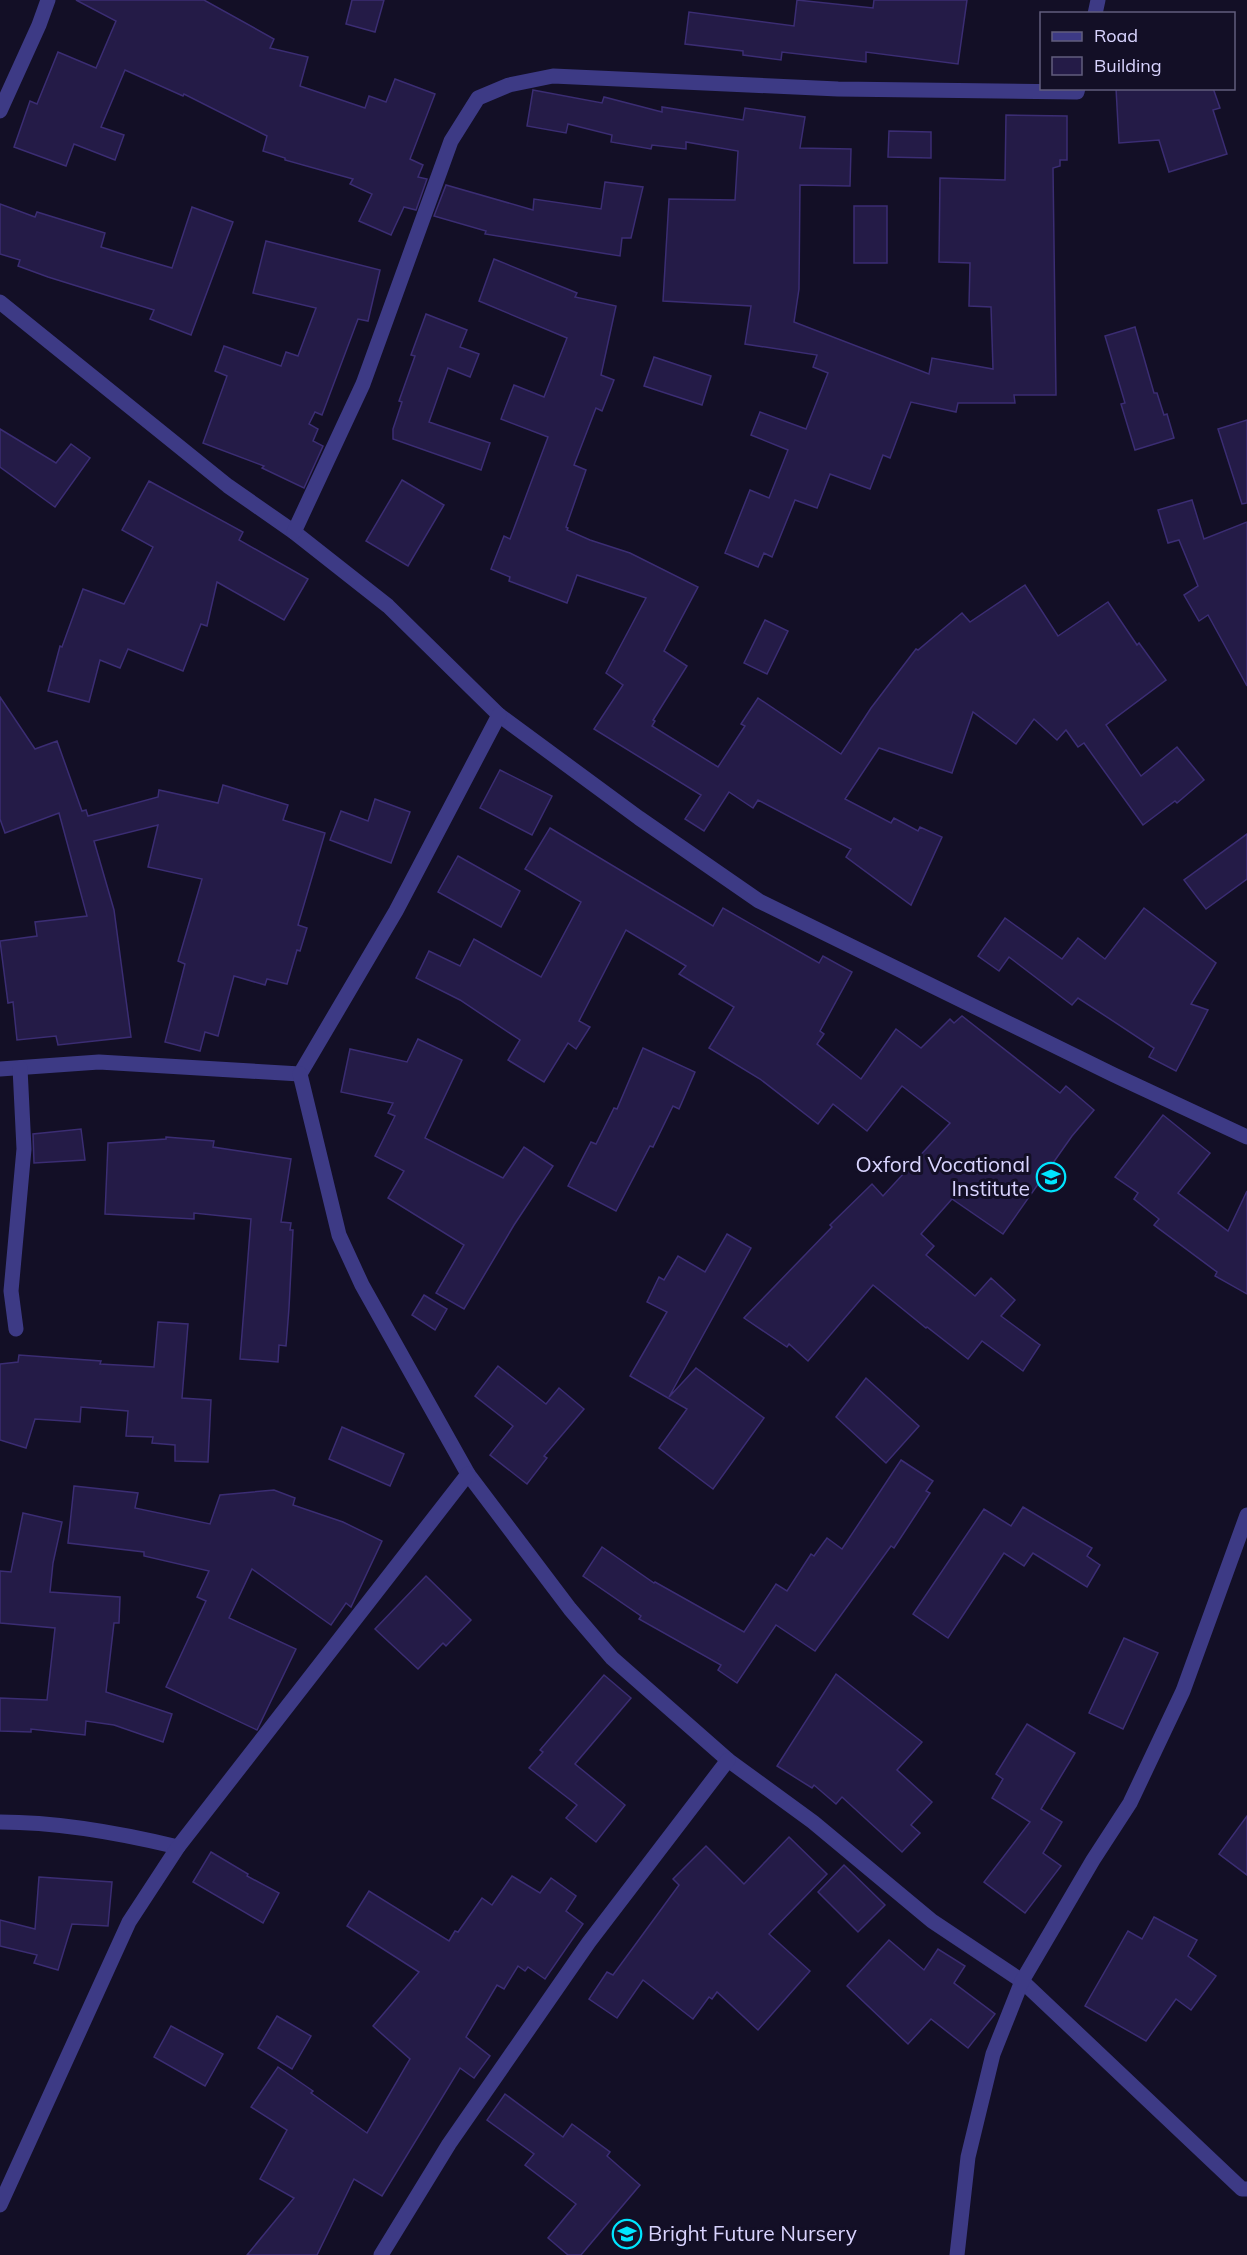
<svg xmlns="http://www.w3.org/2000/svg" width="1247" height="2255" font-family="Mulish,sans-serif">
	<style>
		.building { fill: #241b47; stroke: #3b2d73; stroke-width: 1.5 }
		.lines { fill: none; stroke-linecap: round; stroke-linejoin: round }
		.minor { stroke: #3d3a85; stroke-width: 15 }
		.labels { text-anchor: middle; stroke-width: 6; stroke-linejoin: round; paint-order: stroke }
		.poi-label { font-size: 21px; fill: #d9d4ff; stroke: #130f26; text-anchor: end }
	</style>
	<rect width="100%" height="100%" fill="#130f26"/>
	<g class="building">
		<polygon points="76,0 204,0 274,39 270,48 308,57 300,86 365,108 369,96 386,102 395,79 435,94 410,159 423,165 418,177 427,179 416,210 404,207 391,235 359,221 372,194 350,184 353,179 285,160 285,158 263,151 267,136 184,94 183,96 125,70 101,127 124,135 115,160 74,144 66,166 14,147 30,101 37,104 58,52 96,68 116,21"/>
		<polygon points="352,0 384,0 375,32 346,24"/>
		<polygon points="797,0 873,8 874,0 967,0 958,64 866,52 866,62 782,52 781,60 743,55 743,51 685,44 689,12 794,26"/>
		<polygon points="1116,88 1213,88 1220,108 1213,110 1227,154 1169,172 1159,140 1119,143"/>
		<polygon points="533,90 602,103 604,97 662,112 662,107 743,120 745,108 805,117 800,148 851,149 850,186 800,185 799,289 794,322 929,374 932,358 993,369 991,307 969,306 970,263 939,262 940,178 1005,180 1006,115 1067,116 1067,160 1060,160 1060,166 1053,168 1056,395 1014,395 1015,403 958,403 956,412 911,402 890,458 883,455 870,489 830,474 817,508 795,500 772,557 764,553 758,567 725,553 750,490 769,498 788,450 751,435 760,412 806,429 828,373 813,367 817,355 745,344 751,306 663,301 669,199 735,200 738,151 686,142 686,149 652,145 651,149 611,142 612,135 568,124 566,133 527,126"/>
		<polygon points="889,131 931,132 931,158 888,157"/>
		<polygon points="605,182 643,187 631,238 622,238 620,256 485,234 486,231 434,216 446,185 533,210 534,199 601,209"/>
		<polygon points="0,204 35,217 37,212 105,233 101,247 172,268 192,207 233,222 191,335 150,319 154,310 48,277 18,266 20,260 0,254"/>
		<rect x="854" y="206" width="33" height="57"/>
		<polygon points="266,241 380,270 368,321 358,319 322,415 315,412 309,424 318,429 313,441 323,446 304,488 262,468 264,466 203,443 227,376 215,371 224,346 281,366 286,352 298,356 316,308 253,293"/>
		<polygon points="494,259 577,293 575,297 616,306 601,375 614,380 602,411 596,408 574,465 586,470 566,527 568,528 567,530 590,540 630,553 698,587 664,651 687,666 653,720 655,721 652,726 718,767 745,726 741,724 758,698 841,754 871,708 916,649 918,650 962,613 970,622 1025,585 1058,636 1108,602 1137,645 1139,643 1166,680 1106,725 1141,776 1177,747 1204,780 1177,803 1175,801 1143,825 1084,743 1078,747 1066,730 1057,740 1034,719 1016,744 973,712 952,773 879,748 845,799 891,823 894,818 918,831 920,827 942,837 911,905 846,857 851,849 758,800 753,808 729,792 704,831 685,819 701,795 594,729 623,685 606,673 646,598 577,575 567,603 509,581 510,577 491,569 504,536 510,539 548,437 501,419 514,385 544,397 567,338 479,301"/>
		<polygon points="426,314 467,330 460,347 479,354 470,377 448,368 429,422 490,443 481,470 393,439 393,429 402,402 399,401 415,356 411,355"/>
		<polygon points="1135,327 1154,393 1157,393 1164,415 1167,414 1174,438 1135,450 1121,404 1125,403 1105,336"/>
		<polygon points="654,357 711,376 702,405 644,386"/>
		<polygon points="1247,420 1247,503 1242,504 1218,429"/>
		<polygon points="0,429 56,463 71,444 90,458 55,507 0,467"/>
		<polygon points="402,480 444,505 408,566 366,541"/>
		<polygon points="149,481 243,532 239,540 308,579 284,620 217,582 207,626 201,624 183,671 128,649 120,668 100,660 89,702 48,691 60,646 62,647 83,589 124,604 153,547 122,530"/>
		<polygon points="1192,500 1204,539 1247,522 1247,686 1208,615 1199,621 1184,595 1198,586 1179,540 1168,543 1158,510"/>
		<polygon points="765,620 788,631 767,674 744,663"/>
		<polygon points="0,697 35,749 57,741 82,811 86,810 88,816 158,797 159,790 218,803 223,785 288,805 283,820 325,833 298,925 307,928 300,951 297,950 287,984 267,979 265,985 234,976 218,1036 205,1032 200,1051 165,1042 185,964 178,961 202,879 148,867 158,825 94,841 114,910 131,1037 58,1045 56,1036 17,1040 13,1002 8,1003 0,941 37,936 35,922 87,916 59,813 5,833 0,819"/>
		<polygon points="500,770 552,796 532,835 480,808"/>
		<polygon points="375,799 410,812 391,863 330,840 341,811 368,821"/>
		<polygon points="550,828 713,926 723,908 819,963 823,956 852,972 820,1031 824,1034 817,1044 861,1079 896,1029 921,1048 950,1019 954,1023 962,1016 1060,1093 1066,1086 1094,1110 1072,1136 1003,1234 952,1199 921,1234 934,1246 926,1255 975,1296 991,1278 1015,1300 1001,1316 1040,1345 1023,1371 982,1341 968,1359 927,1327 926,1328 873,1285 808,1361 789,1344 787,1347 744,1318 832,1227 830,1225 872,1184 883,1196 950,1123 902,1086 867,1131 833,1104 818,1124 760,1079 709,1048 734,1007 679,974 686,966 626,930 579,1021 590,1027 576,1049 568,1043 544,1082 508,1060 520,1040 460,1000 416,978 429,951 460,966 474,939 541,977 581,902 525,869"/>
		<polygon points="1247,834 1247,879 1206,909 1184,880"/>
		<polygon points="458,856 520,891 501,927 438,892"/>
		<polygon points="1144,908 1216,963 1191,1004 1208,1010 1176,1071 1149,1057 1154,1048 1078,998 1072,1005 1009,957 999,971 978,956 1005,918 1062,959 1078,938 1105,959"/>
		<polygon points="418,1039 462,1060 425,1138 503,1178 524,1147 553,1166 514,1225 464,1309 436,1293 464,1245 388,1198 404,1171 375,1156 395,1116 388,1113 393,1103 341,1092 350,1049 407,1062"/>
		<polygon points="643,1048 695,1072 679,1109 673,1106 653,1147 650,1146 616,1211 568,1186 591,1142 596,1144 614,1108 617,1109"/>
		<polygon points="1163,1115 1210,1153 1178,1193 1228,1231 1247,1191 1247,1294 1215,1276 1217,1272 1154,1225 1159,1219 1134,1199 1138,1193 1115,1177"/>
		<polygon points="81,1129 85,1160 34,1163 33,1134"/>
		<polygon points="166,1137 214,1141 213,1147 291,1159 281,1222 291,1223 290,1230 293,1230 289,1308 286,1346 279,1345 278,1362 240,1359 251,1219 194,1213 194,1219 105,1214 108,1143 166,1139"/>
		<polygon points="727,1234 751,1248 669,1397 696,1368 764,1418 713,1489 659,1448 687,1409 630,1376 667,1312 647,1302 659,1277 664,1280 678,1256 705,1272"/>
		<polygon points="424,1295 447,1309 435,1330 412,1315"/>
		<polygon points="158,1322 188,1324 182,1398 211,1400 208,1462 175,1461 175,1445 152,1443 153,1437 126,1436 128,1411 81,1407 80,1422 35,1419 26,1448 0,1440 0,1364 18,1362 19,1355 101,1361 100,1364 154,1367"/>
		<polygon points="498,1366 546,1404 559,1388 584,1409 544,1456 547,1458 527,1484 490,1455 513,1426 475,1396"/>
		<polygon points="866,1378 919,1426 886,1463 836,1417"/>
		<polygon points="342,1427 404,1454 390,1486 329,1459"/>
		<polygon points="901,1460 933,1481 926,1491 930,1493 894,1548 891,1546 815,1651 776,1625 737,1683 718,1670 721,1665 639,1619 641,1616 583,1576 602,1547 654,1583 655,1582 744,1632 776,1584 787,1591 811,1554 814,1556 827,1538 842,1549"/>
		<polygon points="74,1486 138,1493 135,1508 210,1524 220,1495 274,1490 295,1498 293,1505 343,1522 382,1541 351,1607 346,1603 331,1625 252,1569 229,1618 296,1649 257,1730 166,1687 206,1601 197,1597 209,1571 144,1556 144,1552 68,1543"/>
		<polygon points="1023,1507 1092,1548 1087,1556 1100,1565 1087,1587 1033,1553 1024,1566 1004,1553 948,1638 913,1614 984,1509 1011,1526"/>
		<polygon points="23,1513 62,1522 53,1563 50,1592 120,1597 119,1623 114,1623 106,1692 172,1714 163,1742 114,1725 86,1721 85,1735 31,1729 31,1732 0,1731 0,1698 47,1700 55,1628 0,1623 0,1571 11,1572"/>
		<polygon points="426,1576 471,1620 446,1646 443,1643 418,1669 375,1629"/>
		<polygon points="1124,1638 1158,1653 1123,1729 1089,1713"/>
		<polygon points="836,1674 922,1742 897,1770 932,1802 911,1825 920,1833 902,1852 842,1797 836,1804 814,1785 812,1788 777,1766"/>
		<polygon points="604,1675 631,1698 575,1764 625,1805 596,1842 566,1818 577,1805 529,1768 543,1752 540,1750"/>
		<polygon points="1027,1724 1075,1753 1041,1809 1062,1822 1043,1853 1061,1866 1025,1913 984,1882 1030,1822 992,1798 1003,1779 996,1774"/>
		<polygon points="1247,1816 1247,1875 1219,1854"/>
		<polygon points="789,1837 827,1874 769,1934 810,1971 758,2030 717,1992 712,1999 709,1997 693,2019 643,1980 617,2018 589,1999 607,1972 613,1975 679,1885 673,1879 706,1846 744,1884"/>
		<polygon points="211,1852 248,1874 247,1876 279,1893 263,1923 193,1882"/>
		<polygon points="844,1865 885,1905 858,1932 818,1892"/>
		<polygon points="512,1876 540,1893 551,1878 576,1896 566,1911 583,1924 545,1979 528,1967 525,1971 518,1966 504,1989 497,1985 466,2037 490,2056 474,2078 460,2068 382,2196 354,2179 317,2255 247,2255 294,2198 260,2179 287,2130 251,2107 278,2067 313,2091 311,2093 367,2133 410,2059 373,2026 419,1972 347,1926 369,1891 449,1941 455,1931 458,1932 482,1898 492,1905"/>
		<polygon points="39,1877 112,1882 108,1926 72,1924 58,1970 34,1963 37,1955 0,1946 0,1920 35,1929"/>
		<polygon points="1154,1917 1197,1940 1188,1956 1216,1976 1191,2010 1176,1999 1146,2041 1085,2006 1128,1931 1142,1939"/>
		<polygon points="889,1940 924,1970 938,1949 965,1966 954,1983 995,2014 968,2048 931,2019 908,2044 847,1986"/>
		<polygon points="277,2016 311,2036 292,2069 258,2048"/>
		<polygon points="171,2026 223,2054 205,2086 154,2057"/>
		<polygon points="505,2094 563,2137 572,2124 610,2152 607,2156 640,2185 581,2255 568,2255 548,2238 576,2204 525,2165 534,2154 487,2120"/>
	</g>
	<g class="lines">
		<g class="minor">
			<polyline points="1095,14 1098,0"/>
			<polyline points="0,111 39,25 48,0"/>
			<polyline points="0,302 228,486 294,532 388,606 499,715 639,818 759,901 1114,1075 1247,1137"/>
			<polyline points="294,532 363,384 451,141 478,98 509,85 553,76 838,89 1077,92 1078,88"/>
			<polyline points="0,1069 99,1062 300,1074 396,911 499,715"/>
			<polyline points="300,1074 339,1235 362,1285 468,1474 570,1609 612,1658 728,1760 813,1822 932,1921 1022,1981 1242,2189 1247,2189"/>
			<polyline points="16,1329 11,1291 24,1149 20,1068"/>
			<path d="M0,1822C60,1822 120,1833 178,1847"/>
			<polyline points="0,2205 129,1922 178,1847 468,1474"/>
			<polyline points="381,2255 449,2144 589,1942 728,1760"/>
			<polyline points="957,2255 968,2157 993,2054 1022,1981 1093,1860 1130,1803 1183,1691 1247,1515"/>
		</g>
	</g>
	<defs>
		<g id="school-ring" transform="scale(1.5)"><circle r="9.5" fill="#130f26" stroke="#00e5ff" stroke-width="1.5"/><path d="M0-5L7-2L0 1L-7-2ZM-4 1L0 2.5L4 1V4Q0 6-4 4Z" fill="#00e5ff"/></g>
	</defs>
	<g fill-rule="evenodd">
		<use href="#school-ring" x="1051" y="1177"/>
		<use href="#school-ring" x="627" y="2234"/>
	</g>
	<g class="labels">
		<g class="poi-label">
			<text x="1030" y="1172">Oxford Vocational<tspan x="1030" dy="24">Institute</tspan></text>
			<text x="648" y="2241" text-anchor="start">Bright Future Nursery</text>
		</g>
	</g>
	<rect x="1040" y="12" width="195" height="78" fill="#130f26" stroke="#625e7d" stroke-width="1.5"/>
	<rect x="1052" y="32" width="30" height="9" fill="#3d3a85" stroke="#625e7d" stroke-width="1.5"/>
	<text x="1094" y="42" font-size="18" fill="#d9d4ff">Road</text>
	<rect x="1052" y="57" width="30" height="18" fill="#241b47" stroke="#625e7d" stroke-width="1.5"/>
	<text x="1094" y="72" font-size="18" fill="#d9d4ff">Building</text>
</svg>
